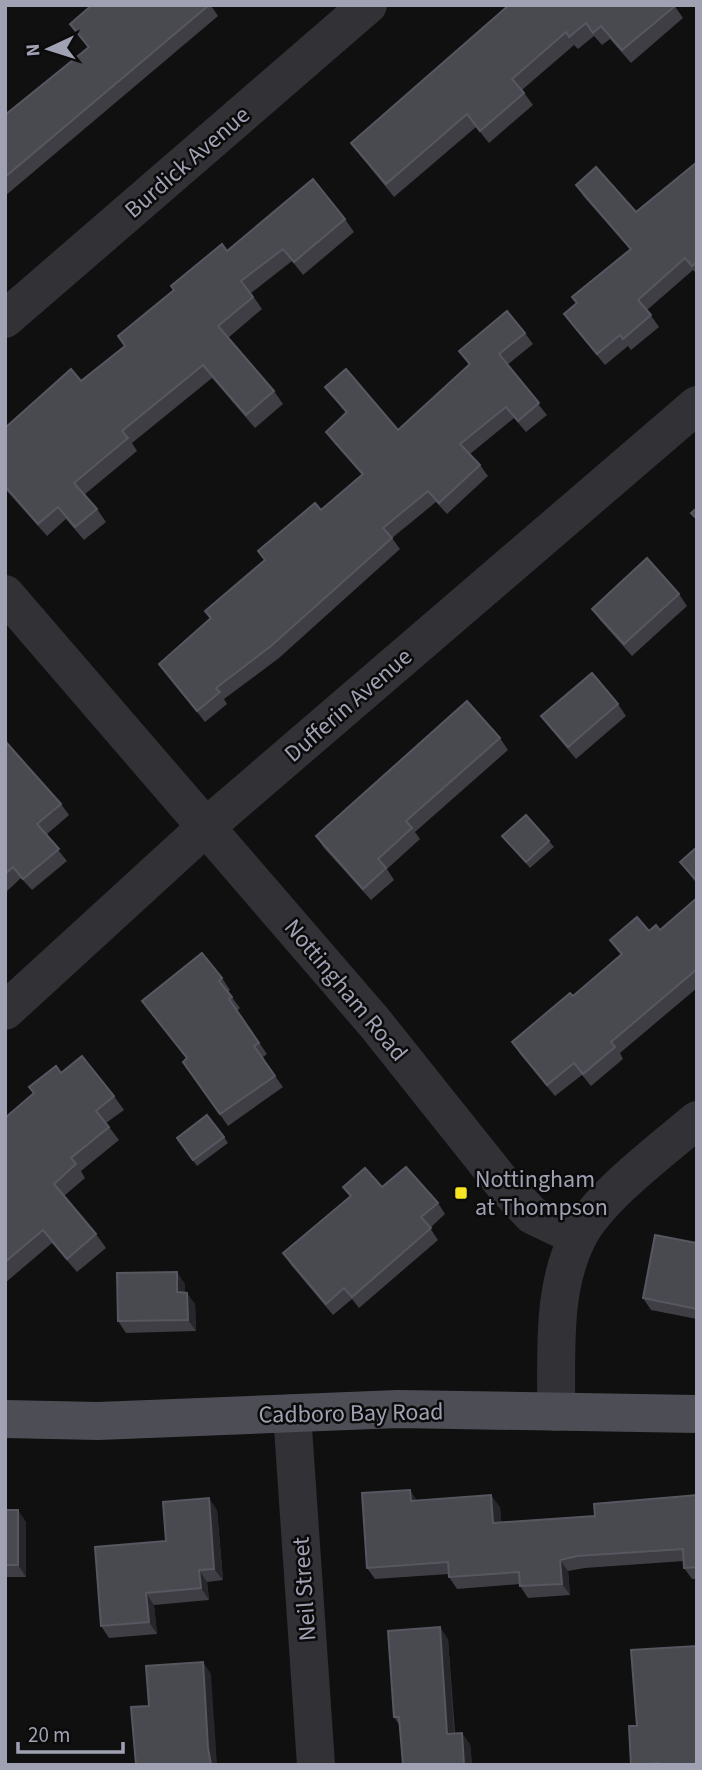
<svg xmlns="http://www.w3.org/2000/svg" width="702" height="1770" font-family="'Source Sans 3',sans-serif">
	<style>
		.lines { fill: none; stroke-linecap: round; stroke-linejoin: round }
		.minor { stroke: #313136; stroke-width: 38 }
		.major { stroke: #4d4d55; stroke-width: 38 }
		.wall { fill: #3e3e44 }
		.shaded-wall { fill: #27272b }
		.building { fill: #494950; stroke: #565760; stroke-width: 2 }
		.poi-dot { fill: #f6e523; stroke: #0b0b0c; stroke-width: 2.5 }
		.labels { text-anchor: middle; stroke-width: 5; stroke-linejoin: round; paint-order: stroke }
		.street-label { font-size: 24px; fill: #a0a1b3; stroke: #0b0b0c }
		.poi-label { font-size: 24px; fill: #a0a1b3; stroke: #0b0b0c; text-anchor: start }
	</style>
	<rect width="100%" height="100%" fill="#101011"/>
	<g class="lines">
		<g class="minor">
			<polyline points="5,319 368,5"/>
			<polyline points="5,594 374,1022 504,1185 532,1215 578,1237"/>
			<polyline points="5,1011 207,826 697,405"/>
			<path d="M556,1412C557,1355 551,1290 578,1237C598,1197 662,1150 697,1120"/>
			<polyline points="292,1413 316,1765"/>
		</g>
		<polyline class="major" points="5,1419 98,1421 398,1409 697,1414"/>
	</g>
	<g class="wall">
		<polygon points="92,5 213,5 212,7 218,16 5,196 5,115 88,48 70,24"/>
		<polygon points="509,5 674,5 683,18 631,63 610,39 602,45 594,36 578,49 574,45 522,90 533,105 489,143 476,127 394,197 360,155 351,143"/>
		<polygon points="697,162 697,274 693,270 647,310 659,327 631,350 628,346 605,365 572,325 564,314 576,303 572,297 630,249 584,197 576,185 636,212"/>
		<polygon points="345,219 354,232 303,275 292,261 251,293 262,309 228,338 274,391 283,404 255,428 212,378 132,443 137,451 84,495 97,509 106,522 84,540 66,519 47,536 5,489 5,428 81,381 125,347 118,336 227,251"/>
		<polygon points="525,333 533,344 507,365 547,415 526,432 514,418 470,454 480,465 488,476 447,514 436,502 392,538 400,549 279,658 224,699 227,704 205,722 159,664 210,619 205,611 265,560 258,551 321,510 362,475 334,443 326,432 346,413 325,387 398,430 469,365 459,351"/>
		<polygon points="679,594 687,606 632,656 600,620 592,609"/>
		<polygon points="618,704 626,716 576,759 550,728 541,716"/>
		<polygon points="500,738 508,750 415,832 420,839 387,869 394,880 371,900 324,848 316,836"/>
		<polygon points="5,741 61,804 69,815 46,835 67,861 32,890 21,878 5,893"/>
		<polygon points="502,836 549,841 554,847 530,868"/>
		<polygon points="697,847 697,884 680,862"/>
		<polygon points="697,898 697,988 620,1053 623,1059 591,1086 582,1075 555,1096 520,1054 512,1042 573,996 621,955 610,940 660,930"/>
		<polygon points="222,978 230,990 228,992 240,1008 237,1011 267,1054 262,1058 283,1087 228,1126 183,1062 187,1059 142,1001"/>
		<polygon points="61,1073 114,1096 124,1110 106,1123 119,1140 81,1171 85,1178 64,1196 96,1234 106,1248 77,1272 52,1243 5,1283 5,1118"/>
		<polygon points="224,1137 228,1143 197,1166 177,1138"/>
		<polygon points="343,1187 382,1187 438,1203 445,1214 430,1228 438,1240 359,1308 352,1299 333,1315 291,1265 283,1253 350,1196"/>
		<polygon points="697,1243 697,1319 651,1310 643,1298"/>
		<polygon points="185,1284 185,1293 195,1304 196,1331 126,1333 118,1321"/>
		<polygon points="697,1495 697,1579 692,1579 684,1568 684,1561 585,1568 568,1571 570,1595 528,1598 520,1586 520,1584 457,1589 449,1577 449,1574 375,1579 367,1568 417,1500 500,1507 501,1523 595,1516"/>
		<polygon points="5,1510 26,1522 26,1577 5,1577"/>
		<polygon points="217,1510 223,1580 207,1582 209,1600 154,1605 157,1634 109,1638 101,1626 166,1541"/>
		<polygon points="448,1639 455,1733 470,1744 472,1765 403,1765 400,1726 394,1717"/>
	</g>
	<g class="shaded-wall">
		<polygon points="177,1272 185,1284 185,1304 177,1292"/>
		<polygon points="187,1293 195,1304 196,1331 188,1320"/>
		<polygon points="410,1490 418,1502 411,1501"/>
		<polygon points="491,1495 500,1507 502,1535 493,1523"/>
		<polygon points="209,1498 217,1510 223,1580 214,1569"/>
		<polygon points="18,1510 26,1522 26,1577 18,1565"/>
		<polygon points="560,1560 568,1571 570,1595 562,1584"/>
		<polygon points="199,1570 207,1582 209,1600 201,1588"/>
		<polygon points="146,1593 154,1605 157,1634 149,1622"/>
		<polygon points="440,1627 448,1639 455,1745 447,1734"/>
		<polygon points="203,1662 211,1674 217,1765 211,1765 208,1748"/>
		<polygon points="462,1733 470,1744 472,1765 464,1765"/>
	</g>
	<g class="building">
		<polygon points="92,5 209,5 5,177 5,115 89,47 70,24"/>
		<polygon points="509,5 675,6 622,50 601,26 593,33 586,23 569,37 566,32 512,79 524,93 480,131 467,114 386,184 351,143"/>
		<polygon points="697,162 697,262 692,266 685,258 638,300 651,315 623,339 620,335 597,354 564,314 577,303 572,297 631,249 576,185 596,167 636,212"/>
		<polygon points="313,179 345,219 294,262 283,249 241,281 253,297 218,326 274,391 246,415 203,365 122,431 128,438 74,483 97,509 75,527 58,507 38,524 5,486 5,428 71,369 81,381 125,346 118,336 174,290 171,286 222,244 227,251"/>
		<polygon points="507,311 525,333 499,354 539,403 518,421 506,407 460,444 480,465 439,503 428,491 383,528 392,538 271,646 216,688 220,692 197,711 159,664 211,618 205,611 265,560 258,551 315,503 321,510 363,474 326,432 347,412 325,387 346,369 398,430 470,364 459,351"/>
		<polygon points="697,508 697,519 691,513"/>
		<polygon points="647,558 679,594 624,644 592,609"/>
		<polygon points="592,673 618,704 568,747 541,716"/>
		<polygon points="467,701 500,738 406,821 412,828 378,859 386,868 363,889 316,836"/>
		<polygon points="5,741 61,804 37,824 59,849 23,879 13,867 5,874"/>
		<polygon points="526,815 549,841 526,862 502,836"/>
		<polygon points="697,847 697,881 680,862"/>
		<polygon points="697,898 697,969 611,1042 615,1047 583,1074 574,1063 547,1085 512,1042 570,993 573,996 622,954 610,940 637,917 649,931 656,925 660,930"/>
		<polygon points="202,953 222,978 219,981 232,997 229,999 259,1043 254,1046 275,1076 220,1114 183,1062 187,1058 142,1001"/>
		<polygon points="82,1056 114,1096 96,1111 109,1127 71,1158 76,1164 54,1184 96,1234 67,1259 43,1230 5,1262 5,1118 34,1093 29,1087 56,1066 61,1073"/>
		<polygon points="207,1115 224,1137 193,1160 177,1138"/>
		<polygon points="406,1167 438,1203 421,1217 431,1228 352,1297 344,1288 326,1304 283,1253 351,1196 343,1187 365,1168 382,1187"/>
		<polygon points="655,1235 697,1243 697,1309 643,1298"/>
		<polygon points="177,1272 177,1292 187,1293 188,1320 118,1321 117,1273"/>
		<polygon points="410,1490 411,1501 491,1495 493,1523 595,1516 594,1504 697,1495 697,1567 684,1568 683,1549 577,1556 560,1560 562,1584 520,1586 519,1572 449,1577 448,1562 367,1568 362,1493"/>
		<polygon points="209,1498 214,1569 199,1570 201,1588 146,1593 149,1622 101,1626 95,1547 166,1541 163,1502"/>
		<rect x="5" y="1510" width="13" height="55"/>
		<polygon points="440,1627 447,1734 462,1733 464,1765 403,1765 399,1717 394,1717 388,1631"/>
		<polygon points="697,1646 697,1765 660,1765 659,1763 631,1765 629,1726 637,1726 631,1650"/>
		<polygon points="203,1662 208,1748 211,1765 136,1765 131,1707 149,1706 146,1666"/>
	</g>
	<rect class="poi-dot" x="454" y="1186" width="14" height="14" rx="3.5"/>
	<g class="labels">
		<g class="street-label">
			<text transform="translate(187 162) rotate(-41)" y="8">Burdick Avenue</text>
			<text transform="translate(348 705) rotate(-41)" y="8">Dufferin Avenue</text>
			<text transform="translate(346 990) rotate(50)" y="8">Nottingham Road</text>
			<text transform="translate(351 1413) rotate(-1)" y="8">Cadboro Bay Road</text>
			<text transform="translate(304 1589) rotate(-94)" y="8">Neil Street</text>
		</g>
		<g class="poi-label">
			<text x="475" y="1187">Nottingham<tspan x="475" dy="28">at Thompson</tspan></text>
		</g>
	</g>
	<rect width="702" height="1770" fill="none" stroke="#a0a1b3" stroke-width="14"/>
	<g transform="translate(49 49) rotate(266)" stroke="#0b0b0c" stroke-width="5" paint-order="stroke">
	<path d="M0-5L12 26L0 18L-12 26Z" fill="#a0a1b3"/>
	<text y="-10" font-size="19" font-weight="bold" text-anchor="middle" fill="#a0a1b3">N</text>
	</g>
	<path d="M18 1742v10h105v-10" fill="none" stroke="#a0a1b3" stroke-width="3.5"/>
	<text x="28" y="1742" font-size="21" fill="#a0a1b3" stroke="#0b0b0c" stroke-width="5" paint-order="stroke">20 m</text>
</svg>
